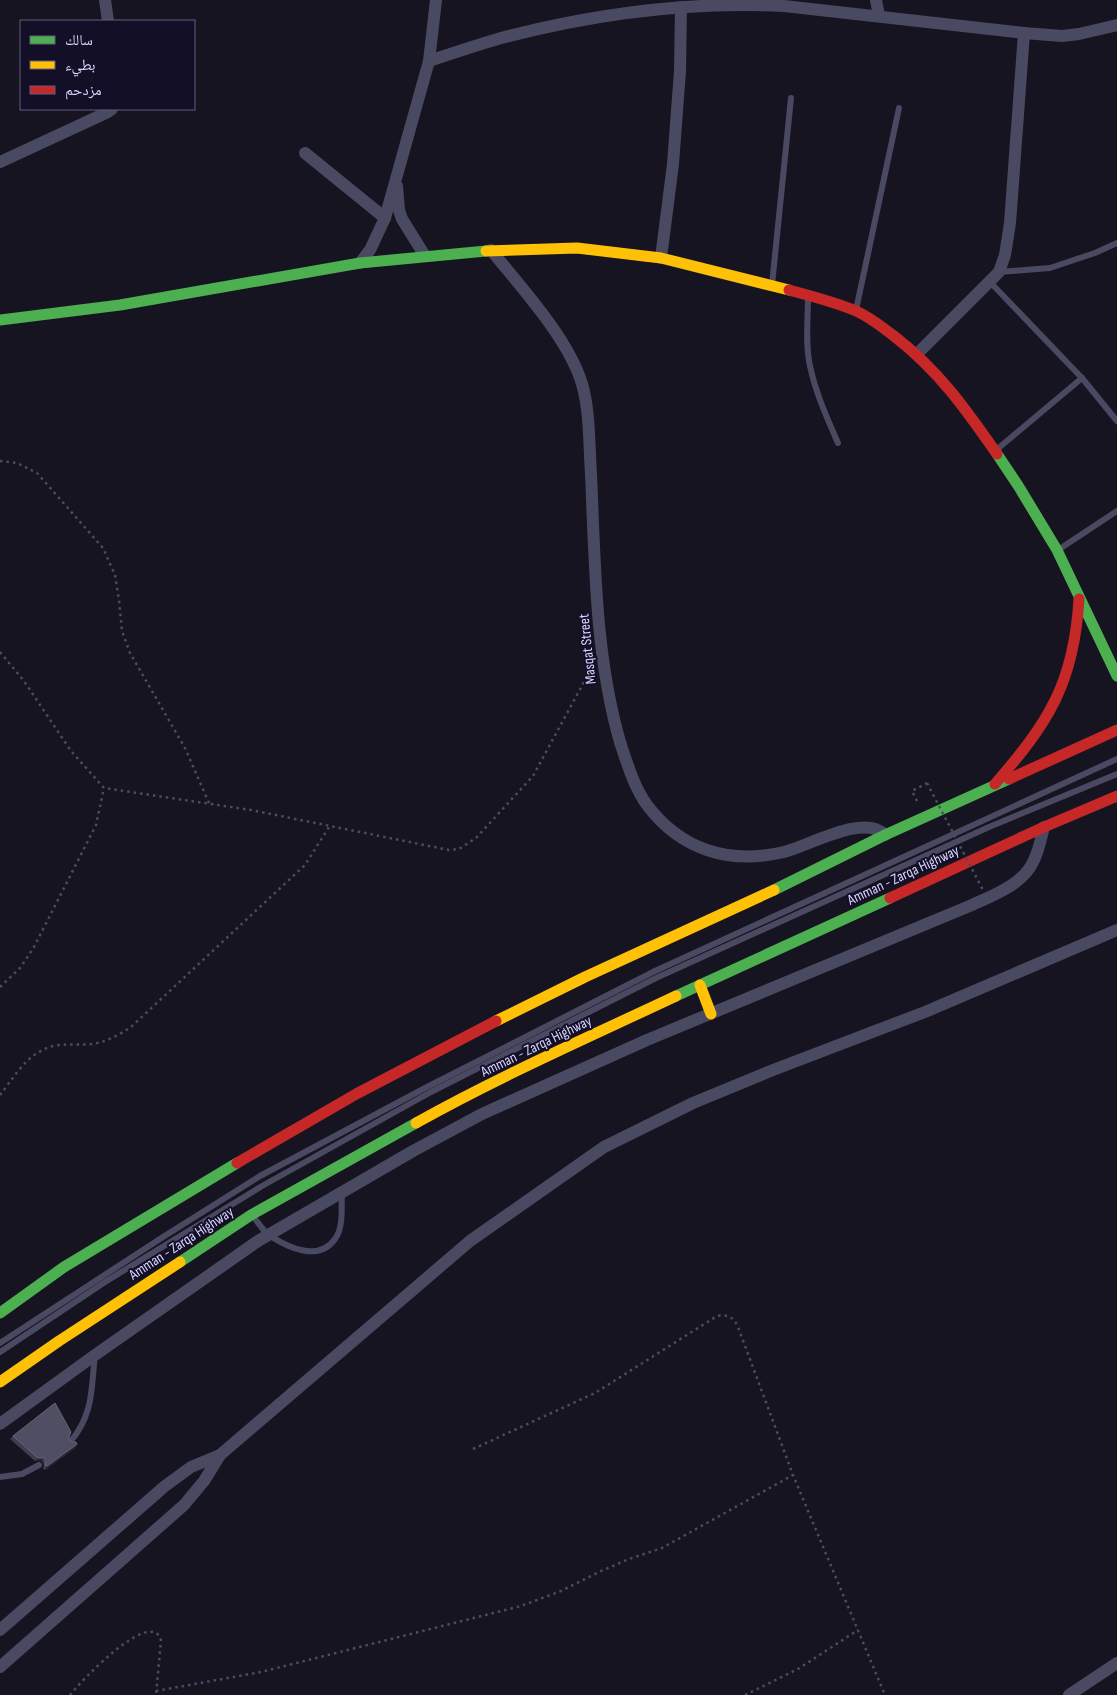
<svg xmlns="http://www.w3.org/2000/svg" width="1117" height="1695" font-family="'Sofia Sans Condensed','Noto Naskh Arabic',sans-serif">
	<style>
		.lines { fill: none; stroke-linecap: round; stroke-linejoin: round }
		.path { stroke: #44505f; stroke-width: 2.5; stroke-dasharray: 2.5 4; stroke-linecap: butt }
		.lane { stroke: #4a4962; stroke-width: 6 }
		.street { stroke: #4a4962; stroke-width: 12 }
		.fast { stroke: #4caf50; stroke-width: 11 }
		.slow { stroke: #ffc107; stroke-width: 11 }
		.jam { stroke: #c62828; stroke-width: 11 }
		.path-bridge { stroke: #44505f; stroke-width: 2.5; stroke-dasharray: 2.5 4; stroke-linecap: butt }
		.wall { fill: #403d50 }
		.shaded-wall { fill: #282635 }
		.building { fill: #504e63; stroke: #66637b }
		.labels { text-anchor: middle; stroke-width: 4; stroke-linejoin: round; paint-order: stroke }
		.street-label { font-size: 15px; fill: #d9d4ff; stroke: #130f26 }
	</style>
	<rect width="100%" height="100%" fill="#161421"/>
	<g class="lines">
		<g class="path">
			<polyline points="0,461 17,463 37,473 103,548 115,575 119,600 122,631 130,653 185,748 209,803"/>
			<polyline points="0,652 24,681 71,751 104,788 251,810 449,850 459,849 476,838 533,776 591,669"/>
			<polyline points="917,801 912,791 927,783"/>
			<polyline points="0,987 20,968 34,947 96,825 104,788"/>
			<path d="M0,1095C11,1081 23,1061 39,1052C56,1041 73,1046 92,1044C106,1042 119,1035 131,1027L305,865L329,827"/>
			<path d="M473,1449L595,1393L717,1316C727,1314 734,1317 738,1327L793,1475L885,1695"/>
			<polyline points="156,1691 261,1672 521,1606 561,1591 599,1572 629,1559 662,1548 793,1475"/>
			<path d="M70,1695C80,1682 151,1607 161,1640L156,1695"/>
			<polyline points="745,1695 798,1669 858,1630"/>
		</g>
		<g class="lane">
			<polyline points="999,272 1050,268 1095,253 1117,243"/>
			<polyline points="990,282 1082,378 1117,421"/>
			<polyline points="772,285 791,98"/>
			<path d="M808,296C808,319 805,344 810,366C816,394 827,418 838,443"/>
			<polyline points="856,310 899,108"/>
			<polyline points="995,451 1082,378"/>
			<polyline points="1058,550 1117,511"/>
			<path d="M254,1218C259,1223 263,1231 269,1235C288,1248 319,1262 335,1239C344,1227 341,1206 342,1193"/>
			<polyline points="0,1343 163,1237 260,1176 427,1087 655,971 1117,759"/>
			<polyline points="0,1352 105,1282 262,1186 431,1092 656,978 989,827 1117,774"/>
			<path d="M71,1441C94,1413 91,1388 95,1355"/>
			<polyline points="0,1477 22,1474 39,1465"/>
		</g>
		<g class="street">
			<polyline points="105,0 108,21"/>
			<polyline points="876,0 879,16"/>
			<path d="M429,61C453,53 477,45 501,38C593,14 690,1 784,6L1024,33L1062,36L1079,34L1117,25"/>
			<polyline points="305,153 385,218"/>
			<polyline points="0,162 108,112 112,109"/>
			<polyline points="397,186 399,210 402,219 425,256"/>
			<path d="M491,250C520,286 569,339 582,384C590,411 589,445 591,474C595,563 595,655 620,742C627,763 634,787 647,805C681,850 729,865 784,852C809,846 864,813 885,835"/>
			<polyline points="661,258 673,164 680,71 681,7"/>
			<polyline points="360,263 370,250 385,218 429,61 436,0"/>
			<polyline points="917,354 999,272 1005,255 1010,223 1024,33"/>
			<path d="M0,1424L95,1355L258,1241L413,1151L482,1114L647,1040L972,905C994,895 1024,884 1034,860C1039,850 1041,838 1044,827"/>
			<polyline points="0,1630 165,1486 191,1467 220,1455 470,1241 604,1147 693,1103 773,1070 925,1012 1117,930"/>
			<polyline points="0,1667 184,1505 204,1481 220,1455"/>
			<polyline points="1069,1695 1117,1663"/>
		</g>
		<g class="fast">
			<polyline points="0,320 120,305 360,263 486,251"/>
			<polyline points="997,454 1019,487 1057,550 1117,676"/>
			<polyline points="774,890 885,835 1009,779"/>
			<polyline points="676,996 890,898"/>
			<polyline points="180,1262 251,1215 416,1123"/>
			<polyline points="0,1313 64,1267 237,1163"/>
		</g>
		<g class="slow">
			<polyline points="486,251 577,248 661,258 789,290"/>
			<polyline points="700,985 711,1014"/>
			<polyline points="496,1021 585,977 774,890"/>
			<path d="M416,1123C500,1076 589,1037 676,996"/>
			<polyline points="0,1382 59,1341 180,1262"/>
		</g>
		<g class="jam">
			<path d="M789,290C811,296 835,302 856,311C870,317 882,327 894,336C939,371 965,408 997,454"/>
			<polyline points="1009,779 1117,730"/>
			<path d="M995,784C1049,722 1074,683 1079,599"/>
			<polyline points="890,898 1044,827 1117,796"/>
			<polyline points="237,1163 358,1093 496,1021"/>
		</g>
		<polyline class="path-bridge" points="927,783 984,892"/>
	</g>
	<polygon class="wall" points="13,1436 69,1437 69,1440 77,1444 75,1448 45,1470 43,1468 44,1465 42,1461 35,1461 10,1439"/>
	<g class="shaded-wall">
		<polygon points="77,1444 75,1448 45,1470 47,1466"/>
		<polygon points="38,1458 44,1458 42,1461 35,1461"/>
	</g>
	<polygon class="building" points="55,1403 71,1432 69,1437 69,1440 72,1442 76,1442 77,1444 47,1466 45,1465 46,1461 44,1458 38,1458 13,1436"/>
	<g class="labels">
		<g class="street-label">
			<text transform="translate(587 649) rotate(-96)" y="5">Masqat Street</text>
			<text transform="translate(903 875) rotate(-25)" y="5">Amman - Zarqa Highway</text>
			<text transform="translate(536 1046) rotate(-26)" y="5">Amman - Zarqa Highway</text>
			<text transform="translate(181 1243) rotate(-33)" y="5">Amman - Zarqa Highway</text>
		</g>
	</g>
	<rect x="20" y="20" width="175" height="90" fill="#130f26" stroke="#625e7d"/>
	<rect x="30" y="36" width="25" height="8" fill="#4caf50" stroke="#625e7d"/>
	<text x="65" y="45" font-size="15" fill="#d9d4ff">سالك</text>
	<rect x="30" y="61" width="25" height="8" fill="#ffc107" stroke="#625e7d"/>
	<text x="65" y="70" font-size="15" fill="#d9d4ff">بطيء</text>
	<rect x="30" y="86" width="25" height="8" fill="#c62828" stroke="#625e7d"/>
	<text x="65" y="95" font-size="15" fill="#d9d4ff">مزدحم</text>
</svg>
